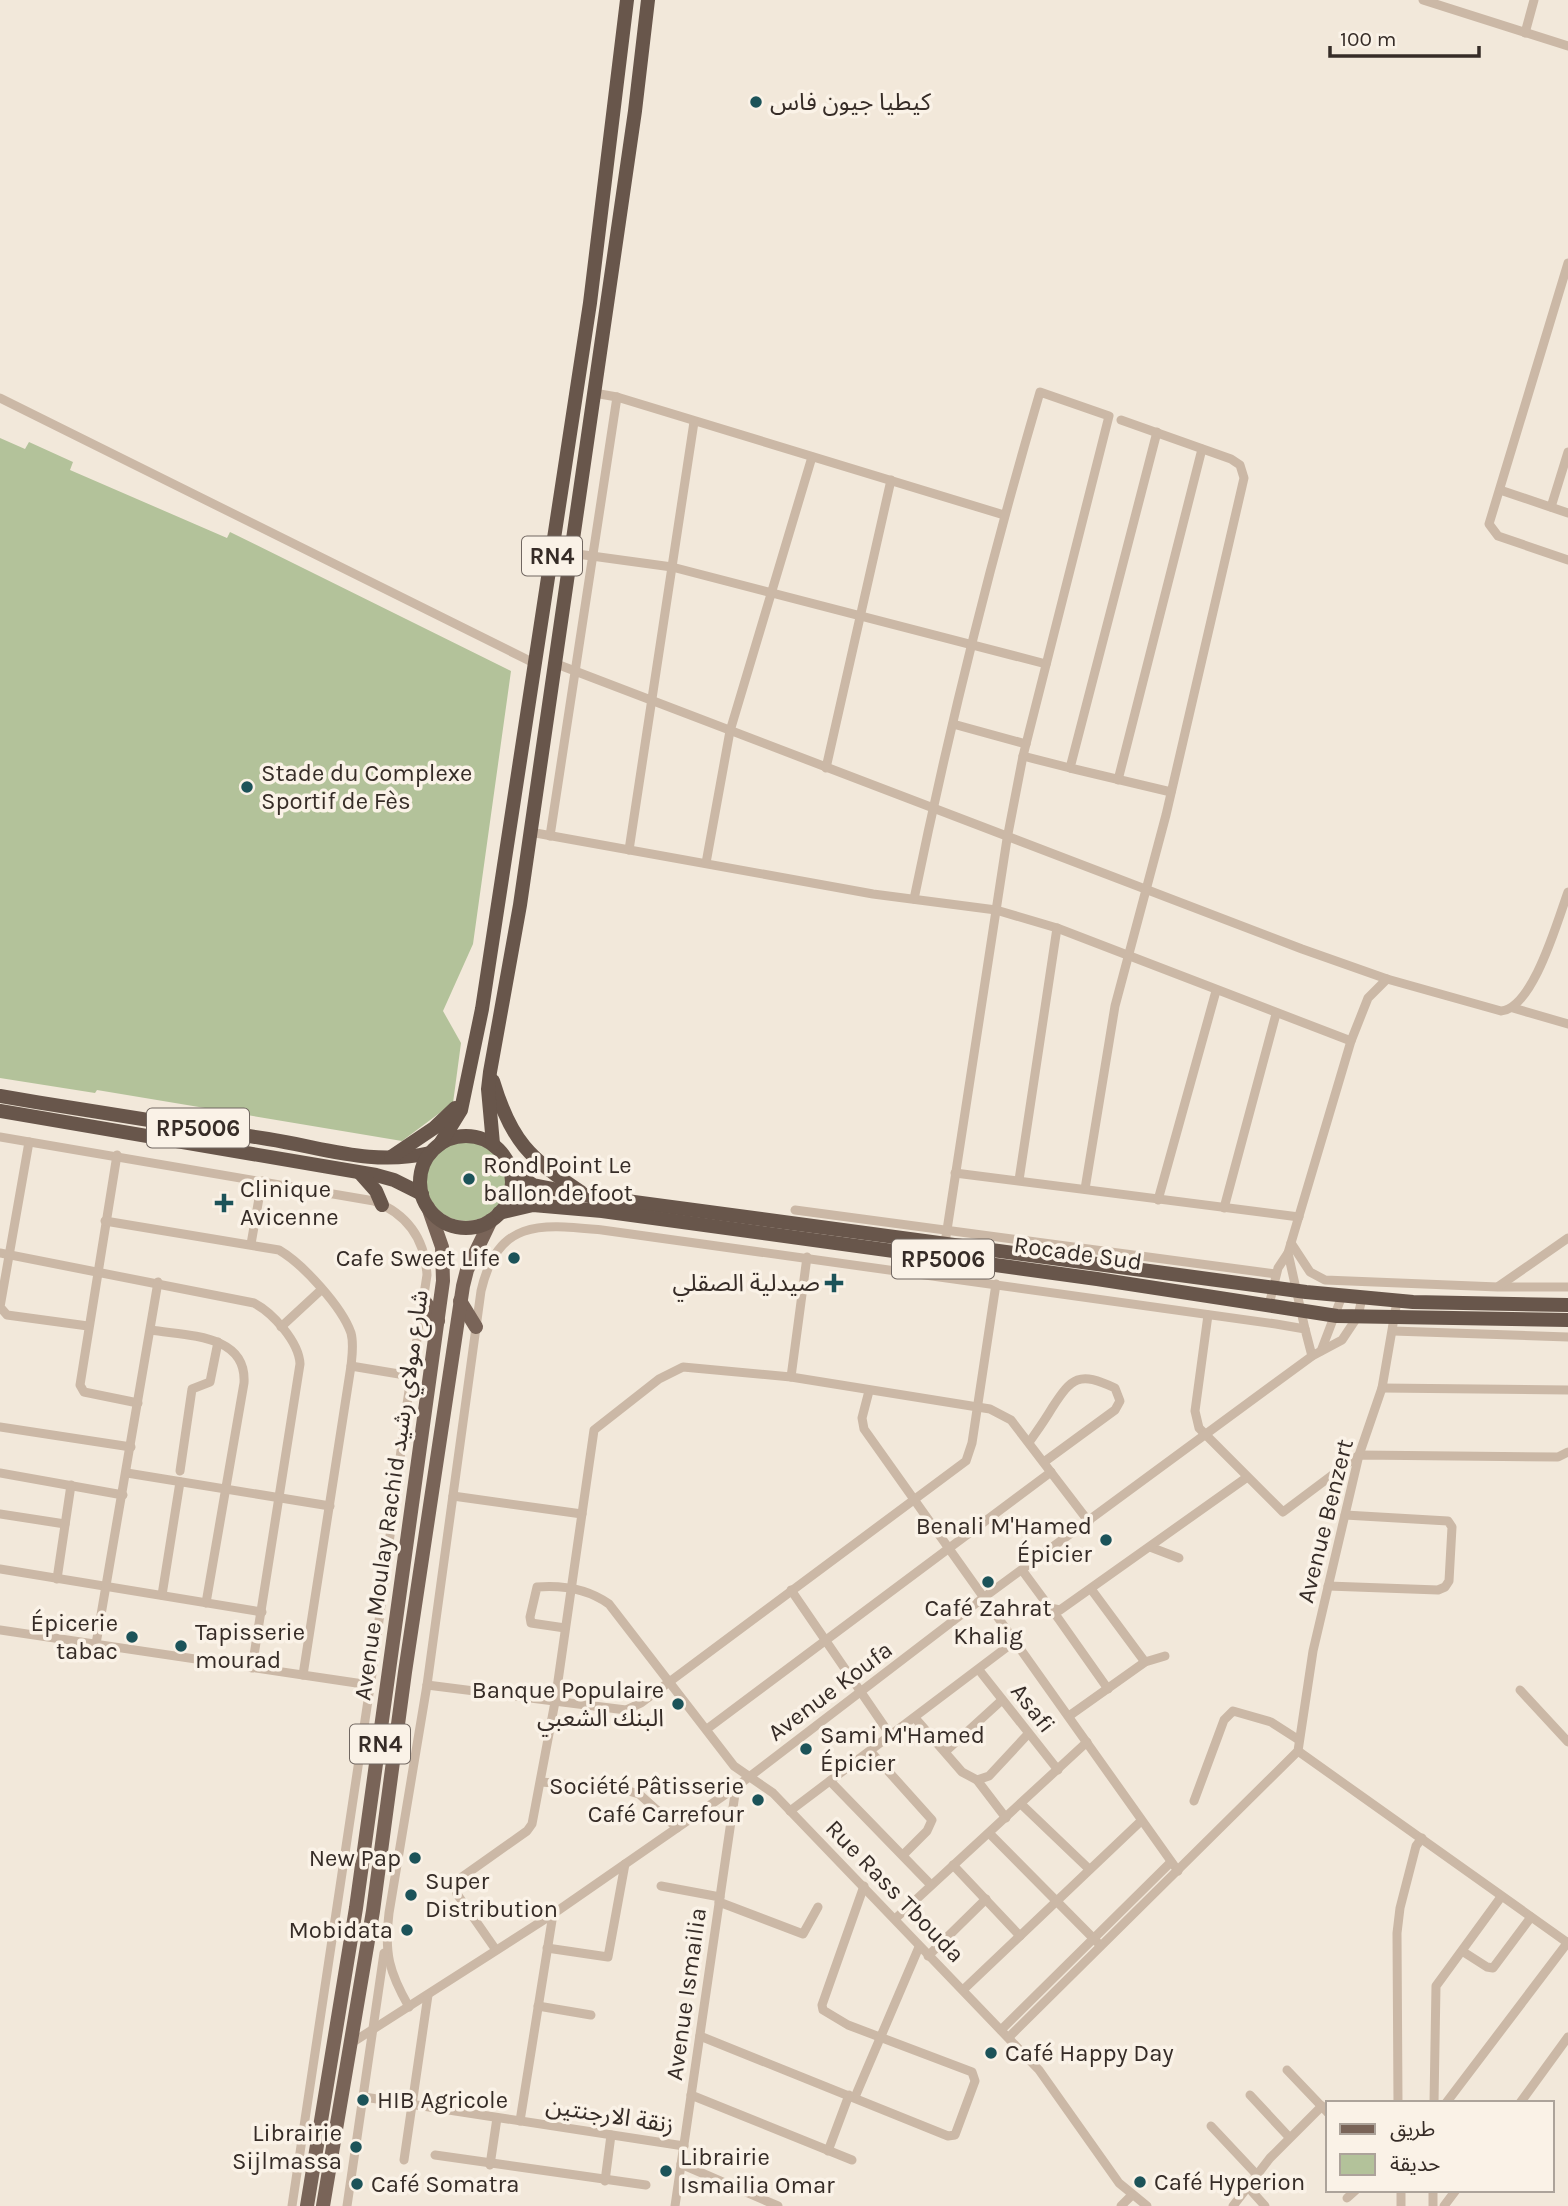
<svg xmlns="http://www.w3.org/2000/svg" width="1568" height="2206" font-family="Karla,'Noto Sans Arabic',sans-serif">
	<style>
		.green { fill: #b3c29a }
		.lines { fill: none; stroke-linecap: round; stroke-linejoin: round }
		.minor { stroke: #cbb8a6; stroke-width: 9 }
		.primary { stroke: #796458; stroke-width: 14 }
		.trunk { stroke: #68564b; stroke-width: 14 }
		.poi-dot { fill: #1c5359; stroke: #faf2e7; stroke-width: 2.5 }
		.labels { text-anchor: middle; stroke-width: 7; stroke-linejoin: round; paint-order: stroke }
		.shield { fill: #faf2e7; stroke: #716761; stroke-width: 2 }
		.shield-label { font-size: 23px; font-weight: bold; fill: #362c27 }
		.poi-label { font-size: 24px; fill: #362c27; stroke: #faf2e7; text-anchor: start }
		.street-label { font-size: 24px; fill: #362c27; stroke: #faf2e7 }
	</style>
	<rect width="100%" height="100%" fill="#f2e8da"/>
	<g class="green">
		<polygon points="0,438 25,449 29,442 73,462 70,470 227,538 230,532 511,671 473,944 443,1011 461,1043 453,1103 402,1141 97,1090 95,1093 0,1078"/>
		<circle cx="466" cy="1181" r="40"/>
	</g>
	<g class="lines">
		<g class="minor">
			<polyline points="1423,0 1568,46"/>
			<polyline points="1525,33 1534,0"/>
			<polyline points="1568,263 1489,524 1498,536 1568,560"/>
			<polyline points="594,393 617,397 1004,515"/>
			<polyline points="0,398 536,664"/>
			<polyline points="1157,432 1070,768 1171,792"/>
			<polyline points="1500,490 1568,513"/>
			<polyline points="1551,507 1568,452"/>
			<polyline points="570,553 672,567 1046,664"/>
			<path d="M554,663L1302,949L1387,979L1501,1011C1533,1009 1558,919 1568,892"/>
			<polyline points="953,724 1026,744"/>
			<polyline points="1023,756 1070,768"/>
			<polyline points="826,768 891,480"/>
			<polyline points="1118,780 1202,449"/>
			<polyline points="530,832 873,894 996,910 1057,928 1351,1041"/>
			<polyline points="550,836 617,397"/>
			<polyline points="629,850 694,422"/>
			<polyline points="706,863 730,731 812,457"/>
			<path d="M914,899C949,728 991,559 1040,392L1109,416L1023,756L1007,839L945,1243"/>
			<polyline points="1513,1008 1568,1024"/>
			<path d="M0,1137L374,1201C407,1214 425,1239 427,1275L407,1404L373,1667L292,2206"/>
			<polyline points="29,1142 0,1307 7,1315 88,1326"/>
			<polyline points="117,1155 80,1385 84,1392 138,1403"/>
			<polyline points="955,1173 1299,1217"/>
			<polyline points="1019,1180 1057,928"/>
			<polyline points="1085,1189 1115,1006 1166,815 1244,478 1240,465 1231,459 1121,420"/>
			<polyline points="1158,1200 1216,991"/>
			<polyline points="1224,1208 1276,1014"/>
			<polyline points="795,1210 1276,1274"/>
			<path d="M105,1221L279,1250C303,1264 342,1307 351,1333C354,1344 352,1356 351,1366L303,1675"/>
			<polyline points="1291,1243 1310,1272 1325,1280 1498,1287 1568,1287"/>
			<polyline points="251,1244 262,1181"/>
			<path d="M0,1253L254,1303C273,1313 299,1342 300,1364L252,1668"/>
			<polyline points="1288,1253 1305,1329"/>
			<polyline points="1499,1286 1568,1238"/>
			<polyline points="1269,1305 1278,1268 1288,1253 1351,1041 1368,998 1387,979"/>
			<polyline points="1208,1315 1195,1411 1199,1428 1283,1512 1359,1455 1558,1457 1568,1452"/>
			<polyline points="281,1327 321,1290"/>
			<path d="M151,1330C188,1336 247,1334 244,1383L206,1603"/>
			<polyline points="1393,1331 1568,1337"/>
			<polyline points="1321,1351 1342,1296"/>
			<polyline points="351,1366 411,1376"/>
			<polyline points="791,1377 807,1257"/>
			<polyline points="1382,1388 1568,1390"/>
			<polyline points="869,1391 862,1418 864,1429 1178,1871"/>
			<polyline points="0,1427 131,1447"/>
			<path d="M1030,1441C1037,1431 1045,1420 1052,1408C1072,1377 1079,1371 1115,1388L1120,1401L1115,1410L1044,1462"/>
			<polyline points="180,1471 192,1389 210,1382 218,1342"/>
			<polyline points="0,1473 123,1495"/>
			<polyline points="127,1473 330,1506"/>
			<polyline points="453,1496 582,1514"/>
			<polyline points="0,1514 65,1524"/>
			<polyline points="1150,1547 1179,1558"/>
			<polyline points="0,1569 262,1612"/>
			<polyline points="1022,1570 1050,1608 1060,1610 1246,1478"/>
			<polyline points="57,1579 71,1485"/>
			<polyline points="1328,1586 1438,1590 1445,1587 1449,1581 1452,1527 1448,1521 1345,1515"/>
			<polyline points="1091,1589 1145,1662"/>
			<polyline points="791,1590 891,1736"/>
			<polyline points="162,1595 180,1482"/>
			<polyline points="1053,1611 1108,1689"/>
			<path d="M565,1628L531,1623L530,1617L537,1587C562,1585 588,1589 609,1604L734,1766L773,1793L1039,2070L1119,2183L1147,2206"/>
			<polyline points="0,1630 370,1685"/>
			<polyline points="96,1644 158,1282"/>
			<polyline points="979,1670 1058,1770"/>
			<polyline points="427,1685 626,1710 641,1703 966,1461 972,1443 996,1284"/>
			<polyline points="1520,1690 1568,1742"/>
			<polyline points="1069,1716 1145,1662 1165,1656"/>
			<polyline points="915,1718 962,1772 977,1780 1006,1818"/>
			<polyline points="707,1729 1051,1472"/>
			<polyline points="1298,1751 1568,1943"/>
			<polyline points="871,1752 932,1820 927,1831 903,1855"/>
			<polyline points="945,1752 1002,1700"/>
			<polyline points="977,1780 989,1776 1028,1734"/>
			<polyline points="830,1781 931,1885"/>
			<polyline points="542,1782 625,1790 639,1794 677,1828"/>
			<polyline points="1194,1801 1224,1720 1233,1711 1271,1722 1299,1740"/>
			<polyline points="1021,1804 1089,1869"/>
			<polyline points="790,1811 1015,1641"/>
			<polyline points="990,1834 1097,1942"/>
			<polyline points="953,1865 1020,1936"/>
			<polyline points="661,1886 720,1897"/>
			<polyline points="719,1902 803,1934 818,1907"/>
			<polyline points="895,1919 1087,1742"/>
			<polyline points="547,1948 608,1957 625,1864"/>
			<polyline points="496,1950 457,1894 455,1882 527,1831 532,1824 555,1702 594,1430 659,1379 683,1367 791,1377 990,1409 1011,1420 1089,1522"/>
			<polyline points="1462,1951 1487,1967 1493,1968 1531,1917"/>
			<polyline points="928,1956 986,1899"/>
			<polyline points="963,1990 1141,1821"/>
			<polyline points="538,2006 591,2015"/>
			<path d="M409,2007C389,1972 384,1953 389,1913L427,1685L481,1291C498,1218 541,1224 602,1230L1276,1324L1305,1329L1312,1356"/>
			<polyline points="1001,2030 1171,1862"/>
			<polyline points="700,2036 948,2136 955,2135 975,2081 972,2072 848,2025 823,2010 822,2005 864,1886"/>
			<polyline points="1009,2037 1298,1751 1313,1651 1359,1455 1382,1388 1397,1301"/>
			<polyline points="350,2044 553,1914 736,1787 983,1598 1312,1356 1342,1340 1358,1316 1362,1298"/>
			<polyline points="1287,2070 1328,2113"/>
			<polyline points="691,2095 852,2160"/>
			<polyline points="1250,2095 1289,2137"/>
			<polyline points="364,2097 684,2146"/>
			<polyline points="855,2097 919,1947"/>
			<polyline points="1398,2103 1397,1933 1400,1908 1416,1846 1422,1838"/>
			<polyline points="1434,2103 1436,1986 1501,1897"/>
			<polyline points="1446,2103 1568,1942"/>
			<polyline points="1520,2103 1568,2037"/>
			<polyline points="520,2121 553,1914"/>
			<polyline points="1211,2126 1257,2175"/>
			<polyline points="828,2151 849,2095"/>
			<polyline points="435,2155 646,2185"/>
			<polyline points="404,2160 428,1995"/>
			<polyline points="681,2164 778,2206"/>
			<polyline points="490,2165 497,2118"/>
			<polyline points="605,2181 611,2135"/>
			<polyline points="1248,2187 1265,2206"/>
			<polyline points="1401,2190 1401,2206"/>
			<polyline points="1433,2190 1433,2206"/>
			<polyline points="1347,2198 1356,2190"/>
			<polyline points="347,2206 384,1953"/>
			<polyline points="675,2206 736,1787"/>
			<polyline points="1121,2206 1131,2196"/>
			<polyline points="1233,2206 1270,2158 1322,2106"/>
			<polyline points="1444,2206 1456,2190"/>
		</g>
		<g class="primary">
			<polyline points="423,1299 438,1321"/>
			<polyline points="460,1301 476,1327"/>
			<polyline points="307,2206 356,1908 443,1281 442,1247 428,1207"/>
			<polyline points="323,2206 373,1911 405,1672 463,1286 467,1270 491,1220"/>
		</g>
		<g class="trunk">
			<path d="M493,1081C511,1141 529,1158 581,1192"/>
			<path d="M0,1096C89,1111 178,1125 268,1139C326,1148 371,1166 430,1153"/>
			<polyline points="0,1111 376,1175 394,1180 422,1194"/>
			<circle cx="466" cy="1182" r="46"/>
			<polyline points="440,1144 461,1110 482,1009 590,303 627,0"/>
			<polyline points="493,1144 488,1089 490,1072 520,905 635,111 648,0"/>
			<polyline points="391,1157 434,1128 455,1108"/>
			<polyline points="511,1171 533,1185 589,1196 1306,1292 1413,1302 1568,1305"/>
			<polyline points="360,1173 376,1191 382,1205"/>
			<polyline points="499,1213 533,1205 602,1211 1097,1279 1337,1316 1568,1320"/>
		</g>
	</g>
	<g class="poi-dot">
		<circle cx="756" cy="102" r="7"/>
		<circle cx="247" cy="787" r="7"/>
		<circle cx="469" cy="1179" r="7"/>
		<path d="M220.5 1192.5h7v7h7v7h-7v7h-7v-7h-7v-7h7z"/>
		<circle cx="514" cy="1258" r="7"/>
		<path d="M830.5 1272.5h7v7h7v7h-7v7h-7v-7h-7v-7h7z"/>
		<circle cx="1106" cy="1540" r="7"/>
		<circle cx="988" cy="1582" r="7"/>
		<circle cx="132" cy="1637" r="7"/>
		<circle cx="181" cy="1646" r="7"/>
		<circle cx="678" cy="1704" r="7"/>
		<circle cx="806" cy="1749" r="7"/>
		<circle cx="758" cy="1800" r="7"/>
		<circle cx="415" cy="1858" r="7"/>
		<circle cx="411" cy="1895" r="7"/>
		<circle cx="407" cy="1930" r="7"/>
		<circle cx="991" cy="2053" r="7"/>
		<circle cx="363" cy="2100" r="7"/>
		<circle cx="356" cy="2147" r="7"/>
		<circle cx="666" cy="2171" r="7"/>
		<circle cx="1140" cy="2182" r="7"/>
		<circle cx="357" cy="2184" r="7"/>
	</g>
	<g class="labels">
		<g class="shield">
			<rect x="522" y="536.5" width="60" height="39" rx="5"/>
			<rect x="147" y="1108.5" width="102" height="39" rx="5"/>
			<rect x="892" y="1239.5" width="102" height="39" rx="5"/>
			<rect x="350" y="1724.5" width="60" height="39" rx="5"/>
		</g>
		<g class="shield-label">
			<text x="552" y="564">RN4</text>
			<text x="198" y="1136">RP5006</text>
			<text x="943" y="1267">RP5006</text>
			<text x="380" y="1752">RN4</text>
		</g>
		<g class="poi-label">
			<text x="770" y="110">كيطيا جيون فاس</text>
			<text x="261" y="781">Stade du Complexe<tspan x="261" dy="28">Sportif de Fès</tspan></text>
			<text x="483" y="1173">Rond Point Le<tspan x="483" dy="28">ballon de foot</tspan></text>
			<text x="240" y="1197">Clinique<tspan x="240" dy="28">Avicenne</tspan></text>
			<text x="500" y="1266" text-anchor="end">Cafe Sweet Life</text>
			<text x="820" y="1291" text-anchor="end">صيدلية الصقلي</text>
			<text x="1092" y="1534" text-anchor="end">Benali M'Hamed<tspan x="1092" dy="28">Épicier</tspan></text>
			<text x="988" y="1616" text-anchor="middle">Café Zahrat<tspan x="988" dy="28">Khalig</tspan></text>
			<text x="118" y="1631" text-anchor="end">Épicerie<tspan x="118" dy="28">tabac</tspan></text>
			<text x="195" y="1640">Tapisserie<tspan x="195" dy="28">mourad</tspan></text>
			<text x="664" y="1698" text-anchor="end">Banque Populaire<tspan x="664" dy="28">البنك الشعبي</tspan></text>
			<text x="820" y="1743">Sami M'Hamed<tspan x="820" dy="28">Épicier</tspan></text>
			<text x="744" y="1794" text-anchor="end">Société Pâtisserie<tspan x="744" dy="28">Café Carrefour</tspan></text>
			<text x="401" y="1866" text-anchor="end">New Pap</text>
			<text x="425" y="1889">Super<tspan x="425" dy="28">Distribution</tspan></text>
			<text x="393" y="1938" text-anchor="end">Mobidata</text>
			<text x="1005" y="2061">Café Happy Day</text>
			<text x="377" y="2108">HIB Agricole</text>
			<text x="342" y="2141" text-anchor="end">Librairie<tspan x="342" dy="28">Sijlmassa</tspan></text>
			<text x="680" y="2165">Librairie<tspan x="680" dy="28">Ismailia Omar</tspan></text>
			<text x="1154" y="2190">Café Hyperion</text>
			<text x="371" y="2192">Café Somatra</text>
		</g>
		<g class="street-label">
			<text transform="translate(1078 1253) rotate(8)" y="8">Rocade Sud</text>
			<text transform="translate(391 1495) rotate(-82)" y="8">Avenue Moulay Rachid شارع مولاي رشيد</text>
			<text transform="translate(1325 1521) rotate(-76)" y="8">Avenue Benzert</text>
			<text transform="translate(830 1691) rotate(-37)" y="8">Avenue Koufa</text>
			<text transform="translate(1033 1708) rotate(52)" y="8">Asafi</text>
			<text transform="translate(895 1891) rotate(46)" y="8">Rue Rass Tbouda</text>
			<text transform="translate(686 1994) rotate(-82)" y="8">Avenue Ismailia</text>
			<text transform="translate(610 2115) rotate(9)" y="8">زنقة الارجنتين</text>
		</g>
	</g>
	<rect x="1326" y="2101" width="228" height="91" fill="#faf2e7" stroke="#aca39a" stroke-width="2"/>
	<rect x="1340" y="2124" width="35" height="10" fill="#796458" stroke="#aca39a" stroke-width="2"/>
	<text x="1390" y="2136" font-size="21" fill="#362c27">طريق</text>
	<rect x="1340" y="2154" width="35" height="21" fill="#b3c29a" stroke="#aca39a" stroke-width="2"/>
	<text x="1390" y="2171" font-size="21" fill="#362c27">حديقة</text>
	<path d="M1330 46v10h149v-10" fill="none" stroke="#362c27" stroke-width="3.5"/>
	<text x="1340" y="46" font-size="21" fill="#362c27" stroke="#faf2e7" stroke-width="5" paint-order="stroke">100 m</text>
</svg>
